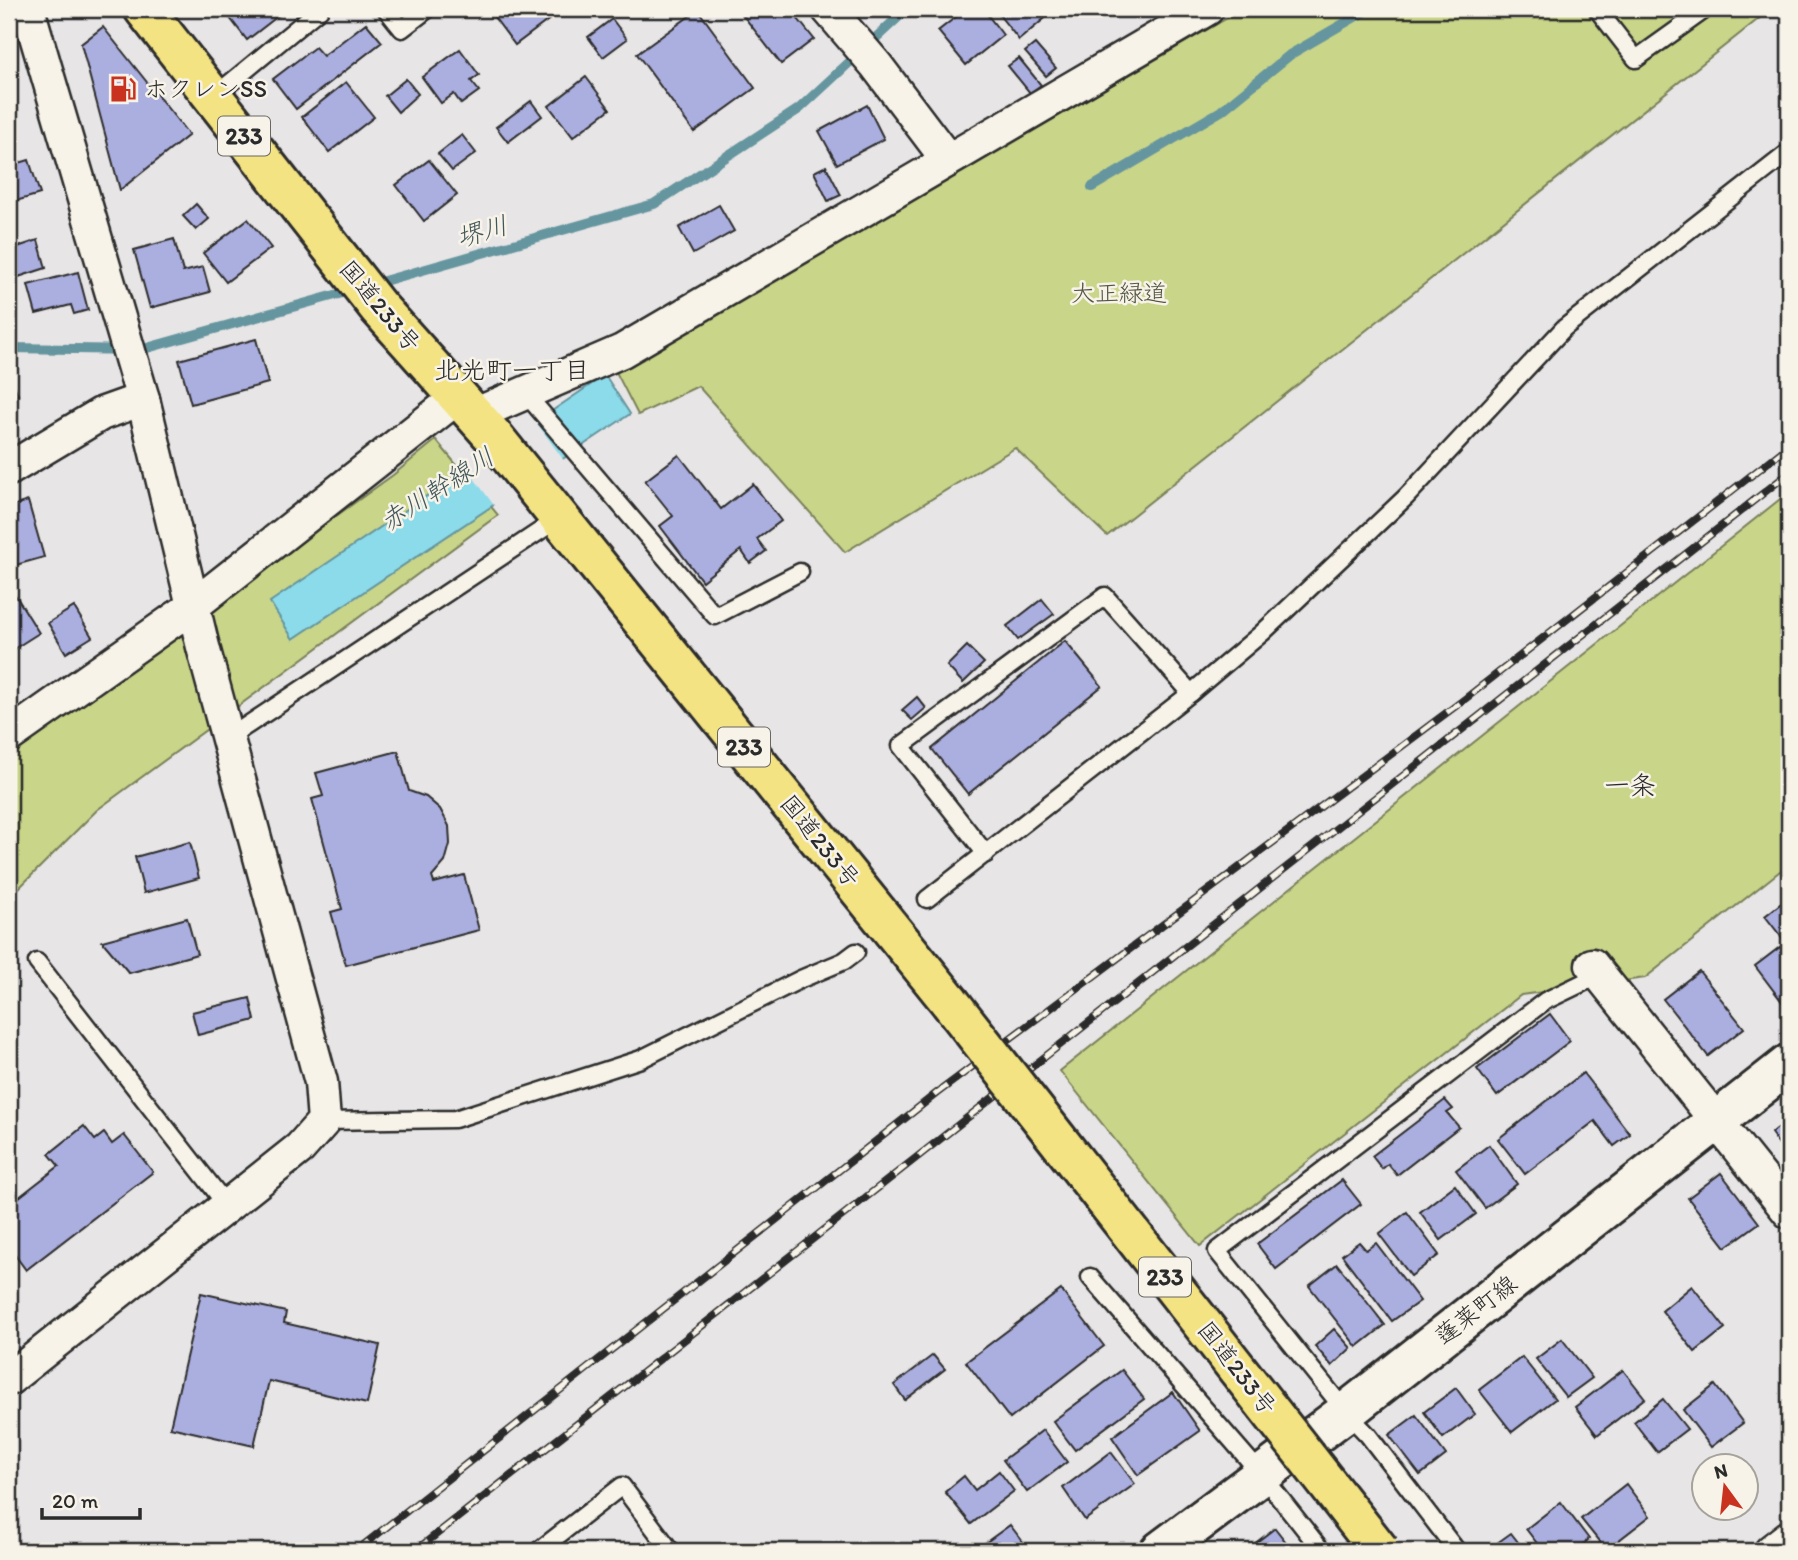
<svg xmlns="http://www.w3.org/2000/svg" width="1798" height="1560" font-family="Itim,'Klee One',sans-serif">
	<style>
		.green { fill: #c9d589; stroke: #7a805a; stroke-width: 2 }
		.water { fill: #8cdbea; stroke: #65959e; stroke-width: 2 }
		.pier { fill: #e8e5e6 }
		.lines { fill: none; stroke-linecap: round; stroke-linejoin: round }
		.stream { stroke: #65959e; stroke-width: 10 }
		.building { fill: #abafe0; stroke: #2b2b2b; stroke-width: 2 }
		.lane-casing { stroke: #2b2b2b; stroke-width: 21 }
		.street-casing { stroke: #2b2b2b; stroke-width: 37 }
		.secondary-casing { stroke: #2b2b2b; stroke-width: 44 }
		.highway-casing { stroke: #2b2b2b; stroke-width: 44 }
		.lane { stroke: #f7f3e8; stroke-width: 16 }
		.street { stroke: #f7f3e8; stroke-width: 32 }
		.secondary { stroke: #f7f3e8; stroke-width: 38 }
		.highway { stroke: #f4e382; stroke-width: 38 }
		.rail-casing { stroke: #2b2b2b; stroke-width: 8 }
		.rail { stroke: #f7f3e8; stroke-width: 5; stroke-dasharray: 16; stroke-linecap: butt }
		.highway-bridge-casing { stroke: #2b2b2b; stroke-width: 44; stroke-linecap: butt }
		.highway-bridge { stroke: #f4e382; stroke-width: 38 }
		.labels { text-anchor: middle; stroke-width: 5; stroke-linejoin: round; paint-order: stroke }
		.shield { fill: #f7f3e8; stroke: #686764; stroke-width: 2 }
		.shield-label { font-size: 23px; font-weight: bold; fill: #2b2b2b }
		.poi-label { font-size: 24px; fill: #2b2b2b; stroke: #f7f3e8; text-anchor: start }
		.park-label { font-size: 24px; fill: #525642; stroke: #f7f3e8 }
		.street-label { font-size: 24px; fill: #2b2b2b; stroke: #f7f3e8 }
		.water-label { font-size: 26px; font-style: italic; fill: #43575b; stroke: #f7f3e8 }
		.neighbourhood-label { font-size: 26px; fill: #2b2b2b; stroke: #f7f3e8 }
	</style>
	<rect width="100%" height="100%" fill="#e8e5e6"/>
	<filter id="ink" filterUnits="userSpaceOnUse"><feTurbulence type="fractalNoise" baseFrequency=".0143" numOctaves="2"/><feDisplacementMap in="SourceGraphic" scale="14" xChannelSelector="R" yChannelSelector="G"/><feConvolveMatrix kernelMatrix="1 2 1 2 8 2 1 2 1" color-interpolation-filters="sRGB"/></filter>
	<g filter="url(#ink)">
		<g class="green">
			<polygon points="1243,9 1771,9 1107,536 1015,448 845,552 698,386 638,415 614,368 951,178"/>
			<polygon points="436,440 498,515 97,810 9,898 9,752 393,475"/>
			<polygon points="1789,492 1789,864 1645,978 1521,995 1200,1246 1060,1071"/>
		</g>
		<polygon class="water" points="605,375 630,414 293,639 270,602"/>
		<polygon class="pier" points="534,419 565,462 496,508 465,466"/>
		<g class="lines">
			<g class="stream">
				<polyline points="1092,187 1221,111 1291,54 1369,9"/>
				<polyline points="370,285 654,204 799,109 907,9"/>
				<polyline points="9,348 140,350 353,290"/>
			</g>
		</g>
		<g class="building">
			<polygon points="223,9 287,9 247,40"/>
			<polygon points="505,9 550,9 555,15 515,45 494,17"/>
			<polygon points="738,9 790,9 814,39 781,64"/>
			<polygon points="966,9 983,9 1003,35 966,65 938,31"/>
			<polygon points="999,9 1048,9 1051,13 1019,40 996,11"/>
			<polygon points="698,10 755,88 694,132 637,54"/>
			<polygon points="612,19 627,39 603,57 588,37"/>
			<polygon points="366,23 382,42 296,109 273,79 315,47 323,56"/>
			<polygon points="103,27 189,135 120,190 81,44"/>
			<polygon points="1035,44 1056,68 1046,76 1025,52"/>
			<polygon points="460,49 479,75 471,81 479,91 461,104 454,94 441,103 422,77"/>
			<polygon points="1019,58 1041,85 1030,93 1008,66"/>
			<polygon points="586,77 610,109 573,137 549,106"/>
			<polygon points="406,79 418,94 398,112 385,96"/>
			<polygon points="346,82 374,117 329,152 302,117"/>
			<polygon points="531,101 542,116 508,142 496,127"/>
			<polygon points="867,105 884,139 837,164 819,131"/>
			<polygon points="462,135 476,153 452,171 438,154"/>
			<polygon points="29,160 40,194 9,203 9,166"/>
			<polygon points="429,160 457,195 424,221 396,185"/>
			<polygon points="826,166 841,195 828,201 814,172"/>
			<polygon points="196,204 209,219 196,230 183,216"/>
			<polygon points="719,205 734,231 693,254 679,228"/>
			<polygon points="248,219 271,248 226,282 203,253"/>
			<polygon points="174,239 183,272 203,267 210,292 150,308 134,250"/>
			<polygon points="38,240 46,268 9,280 9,250"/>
			<polygon points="78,272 88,310 74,314 71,305 36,314 28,285"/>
			<polygon points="256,339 268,383 191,404 179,360"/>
			<polygon points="9,372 18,395 9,399"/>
			<polygon points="679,455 721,509 753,484 781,521 757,539 766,551 750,563 741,550 702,581 660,526 673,516 645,481"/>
			<polygon points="28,501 44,557 9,567 9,507"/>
			<polygon points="16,596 39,633 9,652 9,601"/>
			<polygon points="1042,599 1054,614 1018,640 1007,626"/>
			<polygon points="74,607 92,637 66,653 48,623"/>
			<polygon points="1065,641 1102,686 968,794 932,749"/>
			<polygon points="967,646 984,663 963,683 947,666"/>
			<polygon points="917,697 926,708 912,720 902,710"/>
			<polygon points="398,751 409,791 426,797 440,809 449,826 450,844 445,862 432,877 434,883 464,875 479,930 346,965 331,912 342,909 312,799 323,796 316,773"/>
			<polygon points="190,842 199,878 144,893 135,857"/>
			<polygon points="1789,897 1789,947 1765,916"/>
			<polygon points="187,918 197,954 129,973 102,941"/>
			<polygon points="1780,947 1789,958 1789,998 1783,1003 1755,966"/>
			<polygon points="1699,971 1744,1028 1708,1056 1663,999"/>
			<polygon points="250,998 255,1020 198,1035 192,1012"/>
			<polygon points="1550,1014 1570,1041 1497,1096 1477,1069"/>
			<polygon points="1583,1073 1630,1134 1614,1146 1595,1121 1525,1174 1498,1139"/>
			<polygon points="1445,1100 1453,1109 1447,1113 1459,1127 1397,1175 1388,1164 1382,1169 1372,1156"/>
			<polygon points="1789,1120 1789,1158 1771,1133"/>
			<polygon points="84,1126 95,1140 104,1133 112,1144 124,1135 153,1172 26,1270 9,1247 9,1205 59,1166 49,1154"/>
			<polygon points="1489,1145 1517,1184 1485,1208 1456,1170"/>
			<polygon points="1721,1173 1759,1223 1726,1247 1688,1198"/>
			<polygon points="1342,1180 1361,1204 1276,1269 1257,1244"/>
			<polygon points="1455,1185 1476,1214 1441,1240 1420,1212"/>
			<polygon points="1407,1212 1439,1255 1411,1276 1379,1234"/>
			<polygon points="1359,1242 1366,1250 1376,1243 1420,1301 1392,1321 1342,1255"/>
			<polygon points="1337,1264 1385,1325 1357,1347 1309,1286"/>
			<polygon points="1692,1286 1725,1328 1695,1352 1662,1311"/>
			<polygon points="1061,1290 1104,1346 1010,1419 966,1362"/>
			<polygon points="201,1293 286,1312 284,1323 380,1345 367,1404 269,1381 254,1446 170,1427"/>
			<polygon points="1334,1329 1351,1348 1332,1366 1315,1346"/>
			<polygon points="1562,1339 1592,1378 1566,1397 1536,1359"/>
			<polygon points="933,1355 945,1369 905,1400 894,1385"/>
			<polygon points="1522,1357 1555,1399 1512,1432 1479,1390"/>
			<polygon points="1122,1370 1144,1399 1075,1450 1053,1421"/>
			<polygon points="1623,1370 1645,1398 1597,1435 1575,1407"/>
			<polygon points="1715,1385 1743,1423 1711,1447 1683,1410"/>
			<polygon points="1456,1388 1475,1414 1443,1438 1424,1412"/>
			<polygon points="1173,1392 1200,1431 1138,1475 1112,1437"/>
			<polygon points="1663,1399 1687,1429 1657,1452 1634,1422"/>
			<polygon points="1416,1415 1446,1455 1420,1475 1389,1435"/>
			<polygon points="1043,1430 1067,1462 1027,1492 1003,1460"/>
			<polygon points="1111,1452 1135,1484 1085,1520 1063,1488"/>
			<polygon points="999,1471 1014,1491 971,1524 945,1492 964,1476 975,1490"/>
			<polygon points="1626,1484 1650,1516 1606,1550 1581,1519"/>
			<polygon points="1561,1502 1589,1539 1579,1548 1581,1551 1543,1551 1526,1529"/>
			<polygon points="1010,1525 1030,1551 974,1551"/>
			<polygon points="1275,1528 1293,1551 1245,1551"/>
			<polygon points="1511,1533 1525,1551 1486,1551"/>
		</g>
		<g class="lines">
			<g class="lane-casing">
				<g id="lane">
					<polyline points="386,9 402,29 428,9"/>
					<polyline points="1597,9 1636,59 1706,9"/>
					<polyline points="213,97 320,9"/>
					<polyline points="525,393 715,616 800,572"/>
					<polyline points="228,738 558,519"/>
					<polyline points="986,854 901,746 1105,596 1191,693"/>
					<polyline points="927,899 1191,693 1262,633 1406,497 1564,328 1789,152"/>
					<polyline points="37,962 228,1207"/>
					<polyline points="324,1121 455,1119 641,1059 801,979 844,961 856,952"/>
					<polyline points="1090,1277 1262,1475 1322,1551"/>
					<polyline points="538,1551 622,1486 671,1551"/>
					<polyline points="1457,1551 1368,1435 1346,1412 1217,1251 1545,1001 1599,975"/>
				</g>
			</g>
			<g class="street-casing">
				<g id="street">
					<polyline points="828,9 876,65 947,159"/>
					<polyline points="474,415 622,351 1207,9"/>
					<polyline points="9,469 101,414 143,399"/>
					<polyline points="9,736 193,606 458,397"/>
					<polyline points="1592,965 1789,1212"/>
					<polyline points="9,1379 300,1148 324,1121 321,1082 203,647 143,399 28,9"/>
					<polyline points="1771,1551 1789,1537"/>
				</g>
			</g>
			<g class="secondary-casing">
				<polyline id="secondary" points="1160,1551 1346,1412 1789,1064"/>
			</g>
			<g class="highway-casing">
				<polyline id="highway" points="144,9 378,307 494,437 950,1002"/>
			</g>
			<use href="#lane" class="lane"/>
			<use href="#street" class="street"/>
			<use href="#secondary" class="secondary"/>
			<use href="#highway" class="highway"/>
			<g class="rail-casing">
				<g id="rail">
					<polyline points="356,1551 937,1093 1461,702 1789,446"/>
					<polyline points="415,1551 1789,473"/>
				</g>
			</g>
			<use href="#rail" class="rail"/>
			<g class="highway-bridge-casing">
				<polyline id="highway-bridge" points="950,1002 1380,1551"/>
			</g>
			<use href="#highway-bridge" class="highway-bridge"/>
		</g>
	</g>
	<defs>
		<g id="fuel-bare" transform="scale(2.1)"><path d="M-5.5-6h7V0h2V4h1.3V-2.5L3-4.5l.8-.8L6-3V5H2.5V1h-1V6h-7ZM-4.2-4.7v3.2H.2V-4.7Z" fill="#c8321e" stroke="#f7f3e8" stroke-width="2.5" paint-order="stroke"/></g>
	</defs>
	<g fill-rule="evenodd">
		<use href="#fuel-bare" x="123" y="89"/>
	</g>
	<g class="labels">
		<g class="shield">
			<rect x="218" y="116.5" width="52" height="39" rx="5"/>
			<rect x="718" y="727.5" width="52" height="39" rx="5"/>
			<rect x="1139" y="1257.5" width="52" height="39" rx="5"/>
		</g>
		<g class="shield-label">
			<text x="244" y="144">233</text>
			<text x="744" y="755">233</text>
			<text x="1165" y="1285">233</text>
		</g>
		<g class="poi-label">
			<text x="144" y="97">ホクレンSS</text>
		</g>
		<g class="park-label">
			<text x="1119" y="301">大正緑道</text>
		</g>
		<g class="street-label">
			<text transform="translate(380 306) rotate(50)" y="8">国道233号</text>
			<text transform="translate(820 841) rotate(51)" y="8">国道233号</text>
			<text transform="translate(1476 1310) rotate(-38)" y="8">蓬莱町線</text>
			<text transform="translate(1237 1368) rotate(52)" y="8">国道233号</text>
		</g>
		<g class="water-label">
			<text transform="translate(482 231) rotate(-16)" y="9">堺川</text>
			<text transform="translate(437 489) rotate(-33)" y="9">赤川幹線川</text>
		</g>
		<g class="neighbourhood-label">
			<text x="512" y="379">北光町一丁目</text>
			<text x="1630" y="794">一条</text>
		</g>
	</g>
	<rect width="1798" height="1560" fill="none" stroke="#f7f3e8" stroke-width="35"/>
	<rect x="18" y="18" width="1763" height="1525" fill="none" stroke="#2b2b2b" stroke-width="2.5" filter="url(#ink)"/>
	<g transform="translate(1725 1487) rotate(345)"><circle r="33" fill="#f7f3e8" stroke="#a5a39c" stroke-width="2"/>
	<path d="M0-5L12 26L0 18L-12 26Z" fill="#c8321e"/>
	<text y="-10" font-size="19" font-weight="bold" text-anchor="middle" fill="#2b2b2b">N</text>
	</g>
	<path d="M42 1508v10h98v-10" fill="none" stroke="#2b2b2b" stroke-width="3.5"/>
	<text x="52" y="1508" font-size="21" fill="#2b2b2b" stroke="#f7f3e8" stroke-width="5" paint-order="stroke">20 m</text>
</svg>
